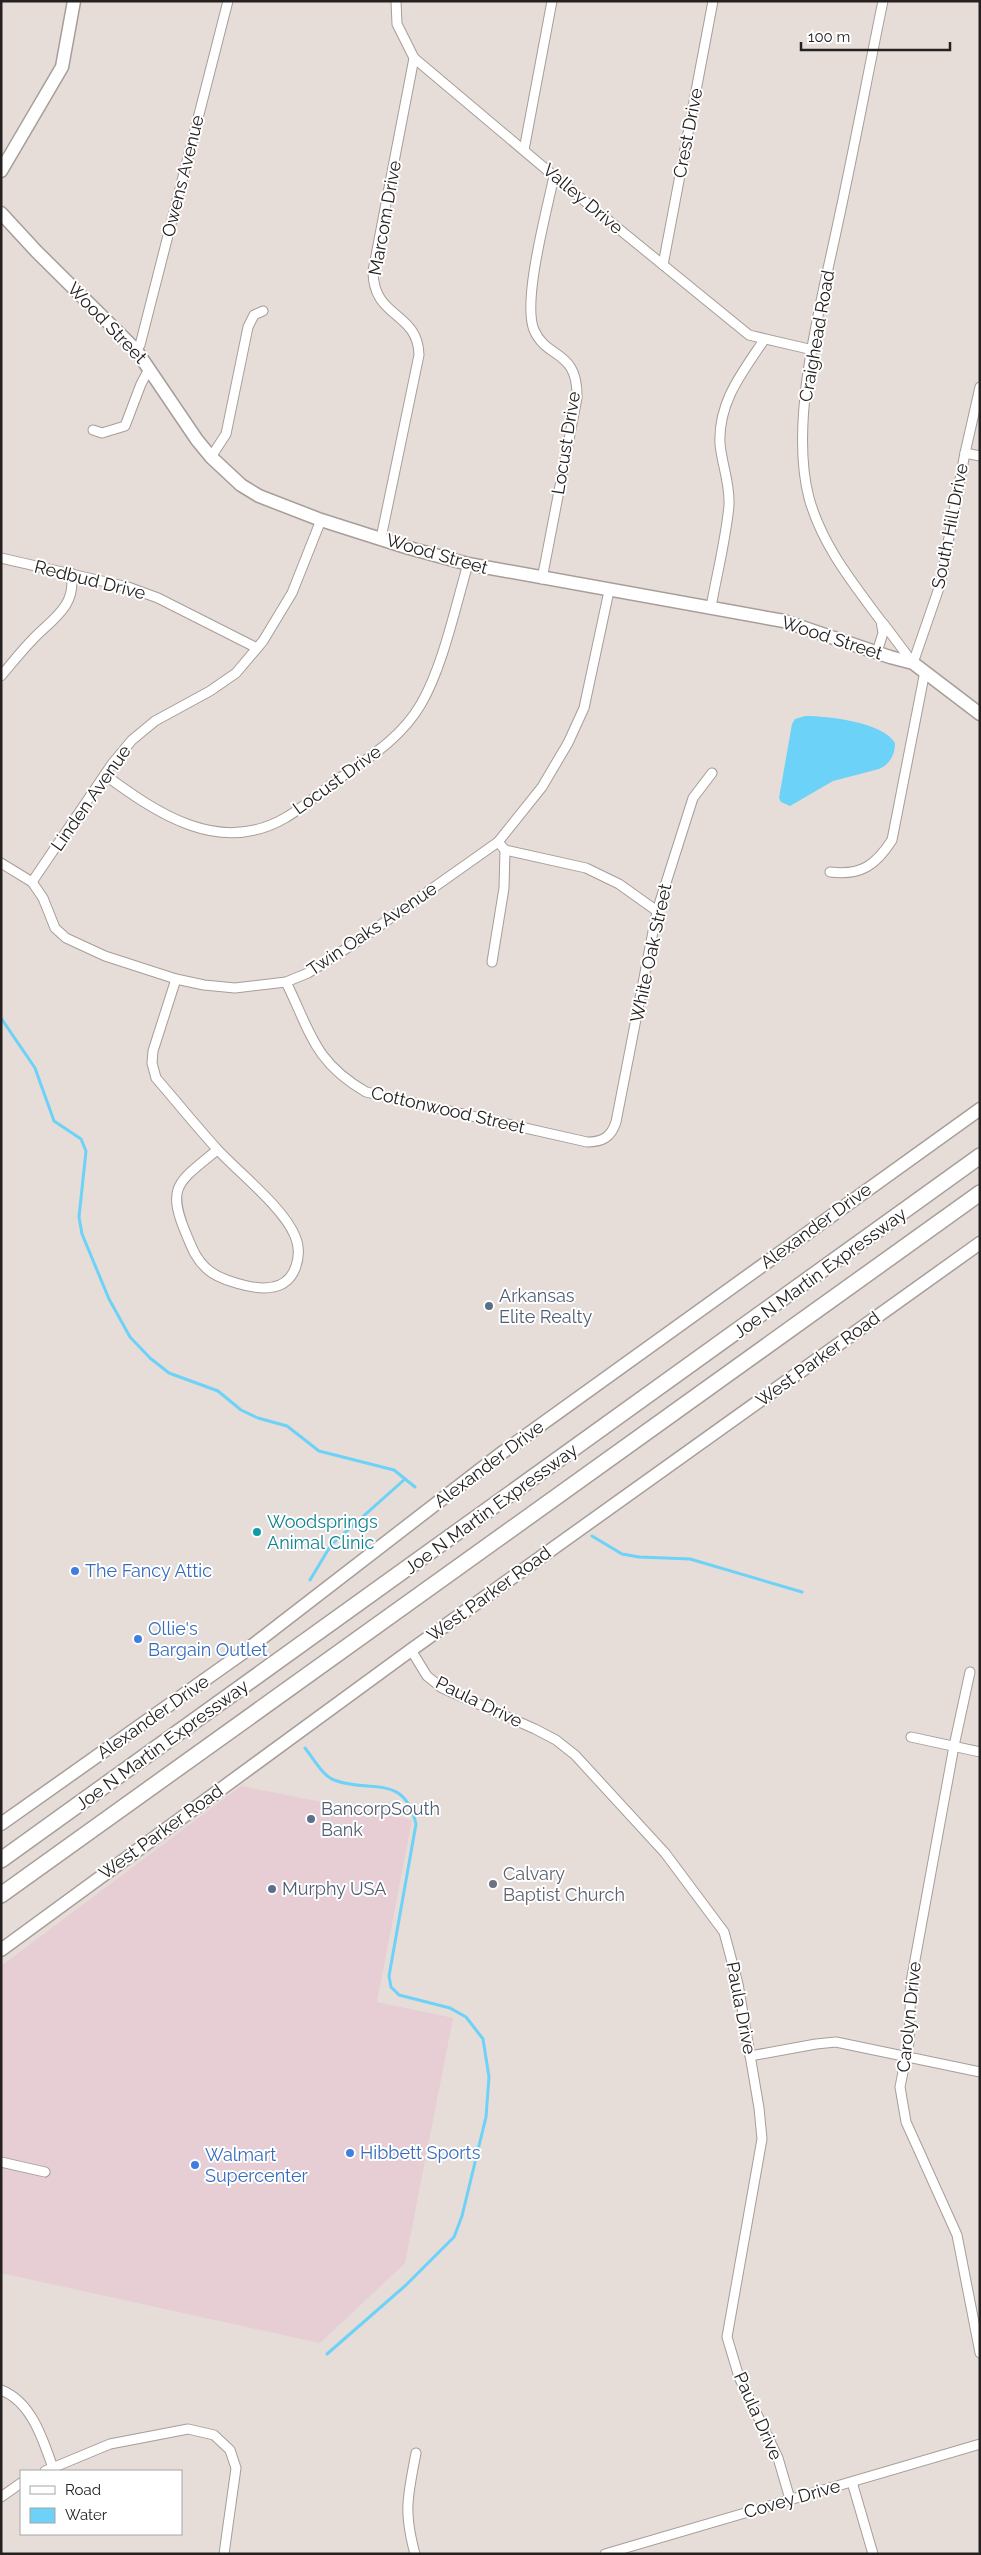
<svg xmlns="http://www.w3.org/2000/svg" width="981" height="2555" font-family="Raleway,sans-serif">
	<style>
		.commercial { fill: #e7cdd4 }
		.water { fill: #6dd2f8 }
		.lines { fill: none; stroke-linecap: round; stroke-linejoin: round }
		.stream { stroke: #6dd2f8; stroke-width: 3 }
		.street-casing { stroke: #a79d99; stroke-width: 11 }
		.secondary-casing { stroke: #a79d99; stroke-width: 15 }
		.highway-casing { stroke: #a79d99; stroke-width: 18 }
		.street { stroke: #fff; stroke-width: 9 }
		.secondary { stroke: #fff; stroke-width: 12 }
		.highway { stroke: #fff; stroke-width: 15 }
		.service-dot { fill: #5c6f8a; stroke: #fff; stroke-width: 2 }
		.culture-dot { fill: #0f9aa8; stroke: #fff; stroke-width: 2 }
		.shop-dot { fill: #3f7fe0; stroke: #fff; stroke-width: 2 }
		.worship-dot { fill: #6b7280; stroke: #fff; stroke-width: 2 }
		.labels { text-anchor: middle; stroke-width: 4; stroke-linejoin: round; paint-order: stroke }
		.street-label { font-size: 18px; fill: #252120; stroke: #fff }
		.service-label { font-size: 18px; fill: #4e5e75; stroke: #fff; text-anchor: start }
		.culture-label { font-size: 18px; fill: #0d838f; stroke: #fff; text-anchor: start }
		.shop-label { font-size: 18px; fill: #366cbe; stroke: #fff; text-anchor: start }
		.worship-label { font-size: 18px; fill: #5b616d; stroke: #fff; text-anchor: start }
	</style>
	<rect width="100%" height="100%" fill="#e6dcd8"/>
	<polygon class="commercial" points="241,1786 412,1820 377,2002 453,2018 405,2263 320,2343 1,2273 1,1966"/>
	<path class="water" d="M805,716C828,716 883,722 895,743C895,755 890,764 879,769L833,781L790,806L781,802L779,798L792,724L795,719Z"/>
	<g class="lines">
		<g class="stream">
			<polyline points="1,1018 35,1068 54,1121 81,1139 86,1151 79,1217 82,1234 109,1299 130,1337 150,1358 169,1373 218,1391 241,1410 258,1418 287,1426 319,1451 394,1470 415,1487"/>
			<polyline points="592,1536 622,1554 639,1557 690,1559 802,1592"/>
			<polyline points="310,1580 331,1545 405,1479"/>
			<path d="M305,1748C313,1758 322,1775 334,1780C370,1794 404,1772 416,1824L389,1976L391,1987L399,1995L450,2008L466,2017L483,2039L489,2077L486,2117L462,2216L454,2237L406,2285L327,2354"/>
		</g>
		<g class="street-casing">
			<g id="street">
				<polyline points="396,1 397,24 414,58 554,176 749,335 813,350"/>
				<polyline points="524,150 552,1"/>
				<polyline points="663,265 713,1"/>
				<polyline points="136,350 140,345 228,1"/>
				<polyline points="93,430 102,433 125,426 141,384 149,369"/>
				<polyline points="965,453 980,456"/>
				<polyline points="211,457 226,434 248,327 254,315 263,311"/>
				<path d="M381,538L419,355C418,311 373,319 373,271L414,58"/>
				<polyline points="1,558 128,587 158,598 257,648"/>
				<path d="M542,579L577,398C578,349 547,360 534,330C522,301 547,210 554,176"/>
				<path d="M711,607C717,573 726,539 729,505C730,483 722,465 720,444C718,402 742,373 764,340"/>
				<polyline points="883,623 913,663"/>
				<path d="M877,652L883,633L881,621C852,582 822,545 809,498C789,422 820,308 836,232C853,155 867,78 883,1"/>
				<polyline points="913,663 940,585 965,453 980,387"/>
				<path d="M1,676C12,663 23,649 35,637C54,618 77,605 71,573"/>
				<path d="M105,775C157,813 219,856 285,818C304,807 322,791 340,778C370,757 402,737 421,704C443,666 455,608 468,564"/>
				<polyline points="498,842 505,850 586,868 619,884 657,911"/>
				<polyline points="1,863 32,882 43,898 55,928 66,938 105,956 176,979 204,985 235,988 286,982 308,973 358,941 498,842 542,787 568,743 584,708 609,591"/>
				<path d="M830,872C861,876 876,865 892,840L925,671"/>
				<polyline points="32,882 112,764 132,740 155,721 210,691 236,673 263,641 292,593 321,520"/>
				<polyline points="492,962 504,888 505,850"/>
				<path d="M176,979L153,1051L152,1063L156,1078C176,1101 196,1126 217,1149C239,1173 283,1207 295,1236C303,1255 296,1283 273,1287C256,1291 218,1280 206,1268C196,1259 192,1248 187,1236C165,1185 179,1182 217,1150"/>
				<path d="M286,982C311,1033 314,1062 366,1092L587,1142C603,1142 611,1137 616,1122L657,911L693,798L712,773"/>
				<polyline points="411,1650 427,1676 442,1688 535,1729 556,1740 575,1755 665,1853 724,1932 738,1984 759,2108 762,2139 727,2337 739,2377 778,2458 790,2499"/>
				<polyline points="970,1672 954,1746 911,1982 909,2042 900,2087 906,2122 957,2235 980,2353"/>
				<polyline points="911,1737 980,1752"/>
				<polyline points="750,2056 816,2044 836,2042 980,2072"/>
				<polyline points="1,2162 45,2172"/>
				<path d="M1,2390C32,2402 43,2440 53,2468"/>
				<polyline points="45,2471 110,2444 188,2429 214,2435 230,2450 236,2468 224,2554"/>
				<polyline points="852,2482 873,2554"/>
				<polyline points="1,2497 21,2483"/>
				<path d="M415,2554C403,2510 408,2496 416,2453"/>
				<polyline points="605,2554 980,2444"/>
			</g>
		</g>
		<g class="secondary-casing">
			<g id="secondary">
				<polyline points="1,171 62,67 74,1"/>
				<polyline points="1,213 37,252 136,350 197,440 211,457 241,485 259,496 321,520 409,548 468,564 784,621 890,657 913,663 980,714"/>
				<polyline points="1,1824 244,1652 503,1452 980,1109"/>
				<polyline points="1,1950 411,1650 980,1243"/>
			</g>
		</g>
		<g class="highway-casing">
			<g id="highway">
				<polyline points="1,1860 980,1156"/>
				<polyline points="1,1895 980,1193"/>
			</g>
		</g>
		<use href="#street" class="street"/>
		<use href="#secondary" class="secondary"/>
		<use href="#highway" class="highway"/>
	</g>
	<g class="service-dot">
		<circle cx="489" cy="1306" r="5"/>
		<circle cx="311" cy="1819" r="5"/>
		<circle cx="272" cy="1889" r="5"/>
	</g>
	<circle class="culture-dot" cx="257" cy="1532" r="5"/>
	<g class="shop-dot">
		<circle cx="75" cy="1571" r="5"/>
		<circle cx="138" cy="1639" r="5"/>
		<circle cx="350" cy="2153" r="5"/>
		<circle cx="195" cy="2165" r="5"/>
	</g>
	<circle class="worship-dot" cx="493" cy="1884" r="5"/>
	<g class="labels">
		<g class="street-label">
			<text transform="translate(688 133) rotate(-79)" y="6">Crest Drive</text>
			<text transform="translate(183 176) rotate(-76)" y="6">Owens Avenue</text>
			<text transform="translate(583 199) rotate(40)" y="6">Valley Drive</text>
			<text transform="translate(385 218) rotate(-80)" y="6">Marcom Drive</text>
			<text transform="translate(107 323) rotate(46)" y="6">Wood Street</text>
			<text transform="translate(817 336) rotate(-80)" y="6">Craighead Road</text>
			<text transform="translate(566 443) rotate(-81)" y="6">Locust Drive</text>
			<text transform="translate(950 526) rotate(-79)" y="6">South Hill Drive</text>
			<text transform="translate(437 554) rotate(16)" y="6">Wood Street</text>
			<text transform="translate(90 580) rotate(14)" y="6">Redbud Drive</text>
			<text transform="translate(832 638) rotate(18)" y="6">Wood Street</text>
			<text transform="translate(337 780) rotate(-36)" y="6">Locust Drive</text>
			<text transform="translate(91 798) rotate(-55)" y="6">Linden Avenue</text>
			<text transform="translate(372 929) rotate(-34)" y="6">Twin Oaks Avenue</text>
			<text transform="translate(651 953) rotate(-78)" y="6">White Oak Street</text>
			<text transform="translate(448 1110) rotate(13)" y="6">Cottonwood Street</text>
			<text transform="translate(816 1226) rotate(-36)" y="6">Alexander Drive</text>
			<text transform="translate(820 1273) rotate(-36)" y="6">Joe N Martin Expressway</text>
			<text transform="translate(818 1359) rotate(-36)" y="6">West Parker Road</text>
			<text transform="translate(489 1464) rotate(-37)" y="6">Alexander Drive</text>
			<text transform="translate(491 1509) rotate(-36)" y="6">Joe N Martin Expressway</text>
			<text transform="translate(489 1594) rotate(-36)" y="6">West Parker Road</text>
			<text transform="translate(479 1702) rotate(26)" y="6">Paula Drive</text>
			<text transform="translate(153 1717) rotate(-35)" y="6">Alexander Drive</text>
			<text transform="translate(162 1745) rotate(-36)" y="6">Joe N Martin Expressway</text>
			<text transform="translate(161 1832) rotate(-36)" y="6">West Parker Road</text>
			<text transform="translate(741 2008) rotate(79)" y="6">Paula Drive</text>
			<text transform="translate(909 2017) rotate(-84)" y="6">Carolyn Drive</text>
			<text transform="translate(758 2416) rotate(66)" y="6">Paula Drive</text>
			<text transform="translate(792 2499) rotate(-16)" y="6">Covey Drive</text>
		</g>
		<g class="service-label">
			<text x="499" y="1302">Arkansas<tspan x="499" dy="21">Elite Realty</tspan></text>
			<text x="321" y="1815">BancorpSouth<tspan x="321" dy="21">Bank</tspan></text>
			<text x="282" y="1895">Murphy USA</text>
		</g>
		<g class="culture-label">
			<text x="267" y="1528">Woodsprings<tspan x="267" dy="21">Animal Clinic</tspan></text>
		</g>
		<g class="shop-label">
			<text x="85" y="1577">The Fancy Attic</text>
			<text x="148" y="1635">Ollie's<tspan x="148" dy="21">Bargain Outlet</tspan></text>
			<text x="360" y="2159">Hibbett Sports</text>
			<text x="205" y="2161">Walmart<tspan x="205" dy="21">Supercenter</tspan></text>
		</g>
		<g class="worship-label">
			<text x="503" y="1880">Calvary<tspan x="503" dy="21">Baptist Church</tspan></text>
		</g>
	</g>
	<rect width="981" height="2555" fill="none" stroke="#252120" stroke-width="5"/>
	<rect x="20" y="2470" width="162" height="65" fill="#ffffff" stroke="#a8a6a6"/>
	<rect x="30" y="2486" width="25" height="8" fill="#ffffff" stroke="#a8a6a6"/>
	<text x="65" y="2495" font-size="15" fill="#252120">Road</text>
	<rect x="30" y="2508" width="25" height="15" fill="#6dd2f8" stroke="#a8a6a6"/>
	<text x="65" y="2520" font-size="15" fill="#252120">Water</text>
	<path d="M801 42v8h149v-8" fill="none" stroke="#252120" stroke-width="2.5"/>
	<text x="808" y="42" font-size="15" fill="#252120" stroke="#ffffff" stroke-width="4" paint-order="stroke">100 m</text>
</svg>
